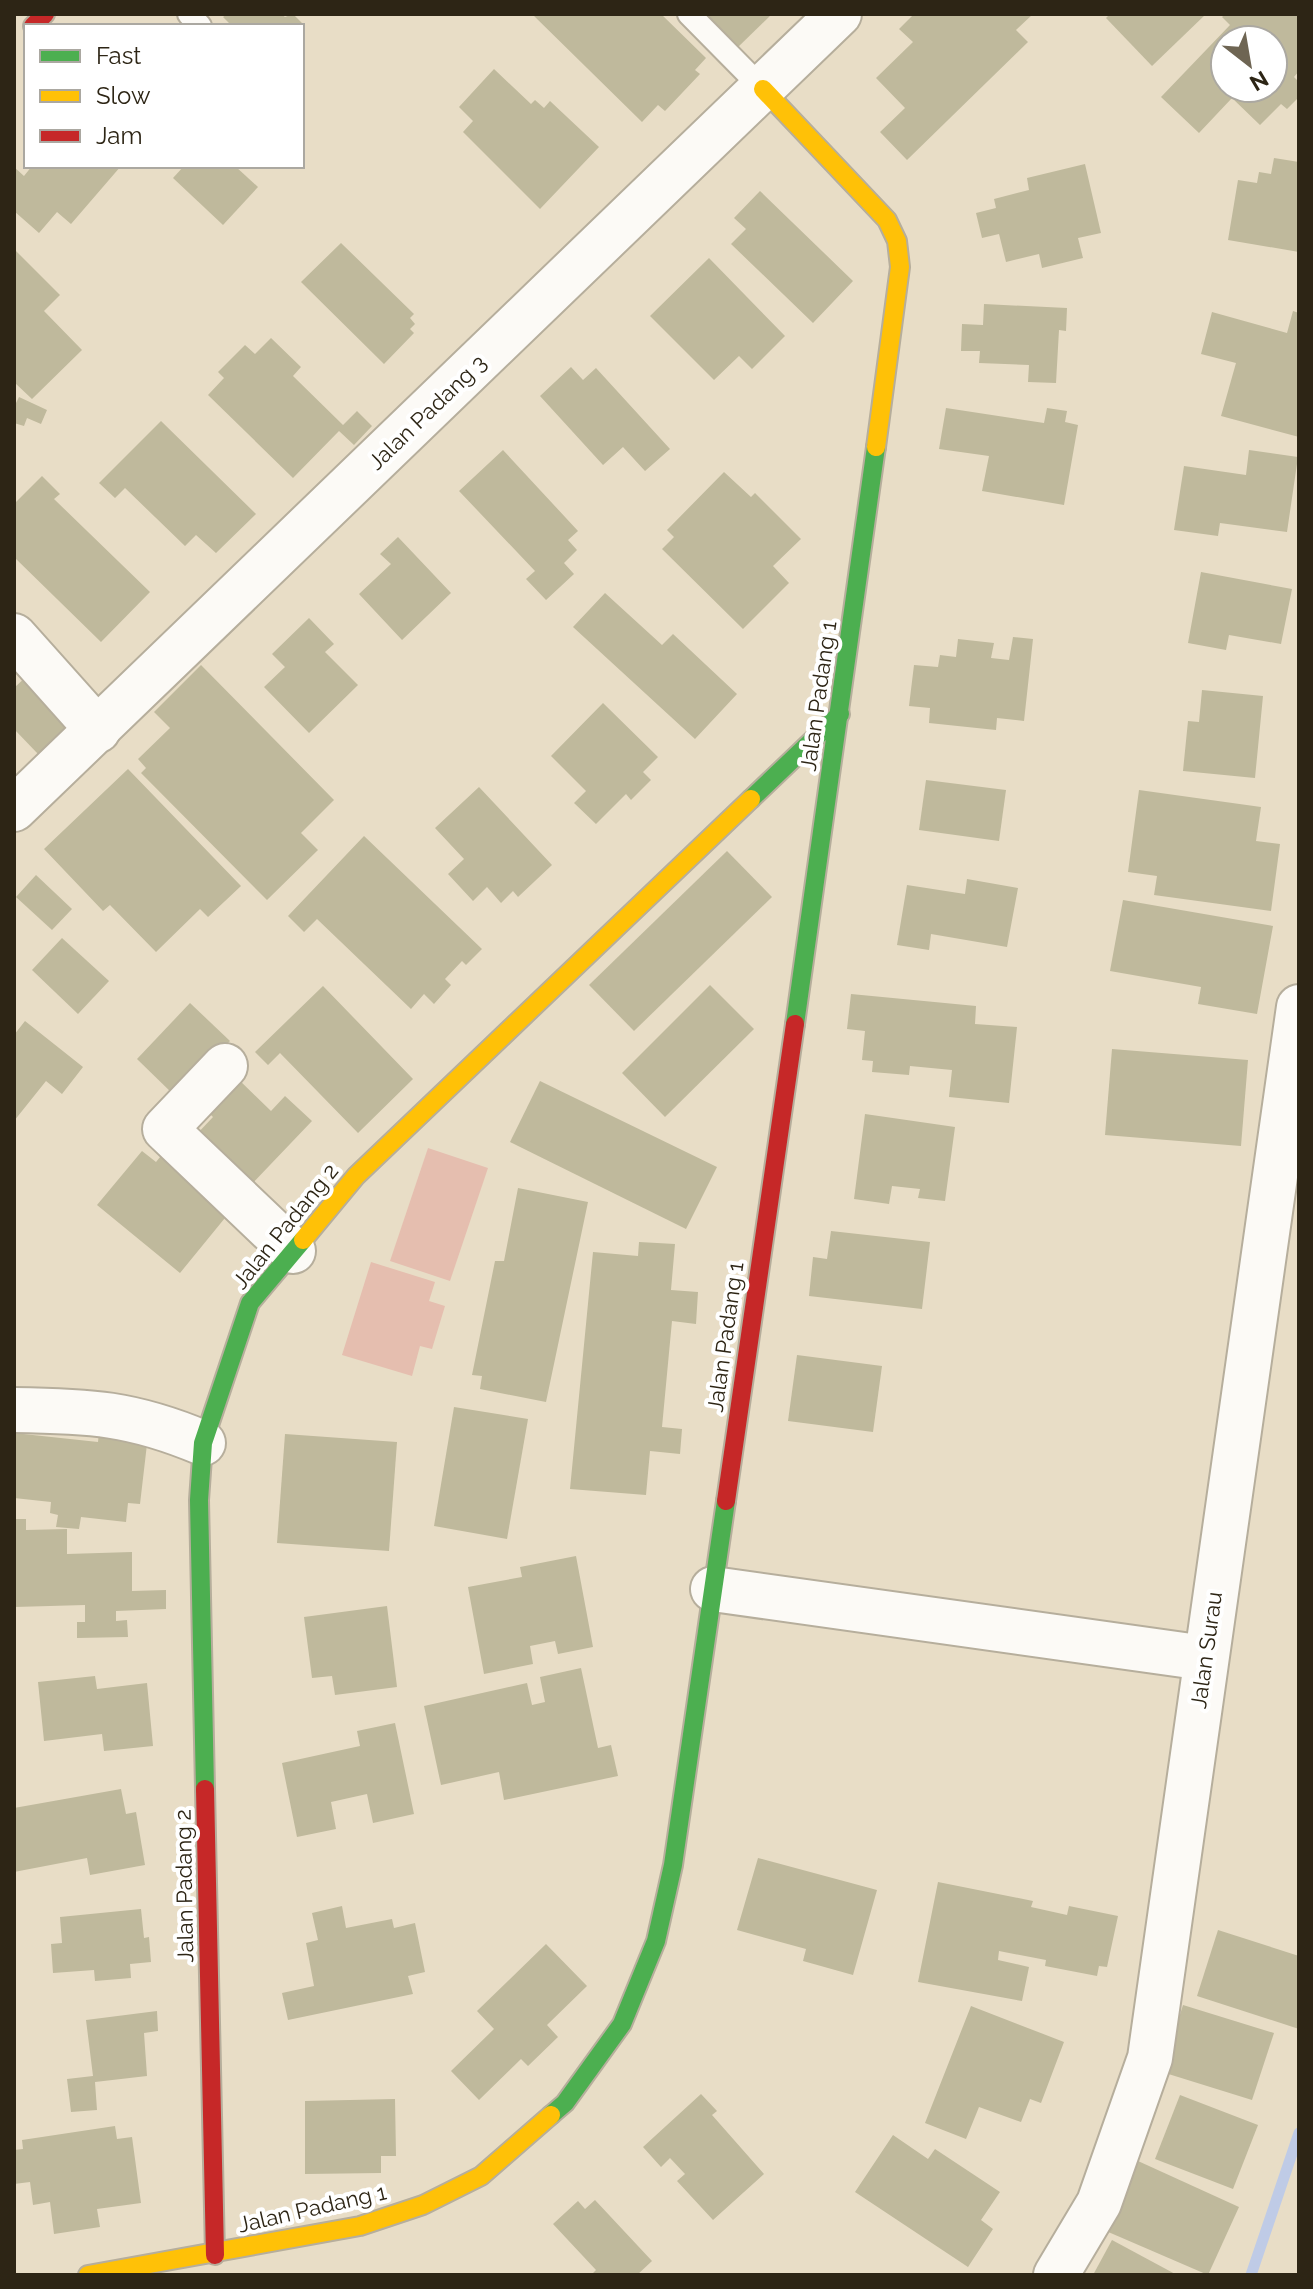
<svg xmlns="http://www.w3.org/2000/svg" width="1313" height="2289" font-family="Raleway,sans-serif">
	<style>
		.green { fill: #e5beaf }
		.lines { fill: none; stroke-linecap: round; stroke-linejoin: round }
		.stream { stroke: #bfcbe6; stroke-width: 11 }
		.building { fill: #bfb99c; fill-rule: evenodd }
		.lane-casing { stroke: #b6ae9c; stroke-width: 26 }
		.street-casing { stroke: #b6ae9c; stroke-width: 48 }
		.fast-casing { stroke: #b6ae9c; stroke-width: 22 }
		.slow-casing { stroke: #b6ae9c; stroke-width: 22 }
		.jam-casing { stroke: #b6ae9c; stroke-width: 22 }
		.lane { stroke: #fcfaf6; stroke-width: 22 }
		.street { stroke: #fcfaf6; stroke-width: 44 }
		.fast { stroke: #4caf50; stroke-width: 18 }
		.slow { stroke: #ffc107; stroke-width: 18 }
		.jam { stroke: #c62828; stroke-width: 18 }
		.labels { text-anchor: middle; stroke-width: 8; stroke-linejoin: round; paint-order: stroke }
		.street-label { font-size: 22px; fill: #2d2515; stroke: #fff }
	</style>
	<rect width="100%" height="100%" fill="#e8ddc6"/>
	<g class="green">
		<polygon points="428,1148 488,1168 450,1281 390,1261"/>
		<polygon points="371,1262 435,1282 429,1301 445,1306 432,1349 420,1346 412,1376 342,1355"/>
	</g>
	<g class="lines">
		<polyline class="stream" points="1251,2275 1299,2133"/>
	</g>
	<g class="building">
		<polygon points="227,14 281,14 285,17 293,14 303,24 232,26 223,17"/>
		<polygon points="532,14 661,14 706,58 695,70 700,74 665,111 658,105 642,122"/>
		<polygon points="700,14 772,14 735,50"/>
		<polygon points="914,14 1033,14 1016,30 1028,42 907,160 880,132 905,108 876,78 913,42 899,29"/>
		<polygon points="1110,14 1206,14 1152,66 1106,18"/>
		<path d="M1225,14H1299V71L1294,77L1299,82V97L1287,109L1281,104L1260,125L1232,98L1199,133L1161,97L1230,25L1222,17ZM1225,40H1273V88H1225Z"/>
		<polygon points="494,69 531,104 535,100 544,108 550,101 599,147 540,209 463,132 473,121 459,107"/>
		<polygon points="1274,158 1299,162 1299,252 1228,240 1238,180 1257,183 1259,172 1271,174"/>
		<polygon points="1085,164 1101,233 1078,238 1083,258 1042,268 1039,254 1006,262 999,234 982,238 976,213 996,208 994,199 1029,190 1027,178"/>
		<polygon points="32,166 121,166 71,224 57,212 39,233 14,211 14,167 24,176"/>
		<polygon points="184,166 235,166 258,187 223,225 173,178"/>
		<polygon points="760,191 853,281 813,323 731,244 746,229 734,218"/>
		<polygon points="341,243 414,314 410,318 415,324 410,329 414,333 384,364 301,282"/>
		<polygon points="14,249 60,295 44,311 82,350 32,399 14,382"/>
		<polygon points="709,258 785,336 752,369 739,356 714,380 650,316"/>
		<polygon points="984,304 1067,308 1066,331 1059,330 1056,383 1028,382 1029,365 979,363 980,351 961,351 962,324 983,325"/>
		<polygon points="1293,311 1299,313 1299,437 1221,416 1236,363 1201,354 1212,312 1287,333"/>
		<polygon points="271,338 301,367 293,376 343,425 357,411 372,426 354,445 339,431 293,478 208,395 224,378 218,372 245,345 255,354"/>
		<polygon points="571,367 583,380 596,368 670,449 645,471 623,447 603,465 540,396"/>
		<polygon points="19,397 47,410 41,424 27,418 24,426 14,423 14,407"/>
		<polygon points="946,408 1044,423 1047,408 1067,411 1065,422 1078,425 1064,505 982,491 989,456 939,449"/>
		<polygon points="161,421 256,514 216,553 196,535 185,546 125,488 115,498 99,483"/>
		<polygon points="503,450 578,531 568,540 577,550 564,563 574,574 546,600 526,579 535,571 459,491"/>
		<polygon points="1249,450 1298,457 1287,532 1220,523 1218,536 1174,530 1184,466 1246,475"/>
		<polygon points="724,472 751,497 755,493 801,539 773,566 789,583 743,629 662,549 674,537 667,530"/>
		<polygon points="42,476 60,494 54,499 150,592 101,642 14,557 14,504"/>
		<polygon points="398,537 451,593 402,640 359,594 391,564 380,554"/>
		<polygon points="1201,572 1292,589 1281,644 1229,635 1226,650 1188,643"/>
		<polygon points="605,593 662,645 673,634 737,694 695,739 573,627"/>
		<polygon points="309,618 334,644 325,652 358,685 309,733 264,687 285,667 272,654"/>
		<polygon points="1013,637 1033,639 1024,721 997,718 996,730 929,723 930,708 909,706 914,665 938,667 940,655 956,657 958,639 994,643 991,658 1009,660"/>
		<polygon points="201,665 334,800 301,833 318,850 267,900 141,773 146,768 138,759 170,728 154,712"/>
		<polygon points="28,675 73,723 39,755 14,729 14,688"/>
		<polygon points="1202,690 1263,696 1255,778 1183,771 1188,721 1199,722"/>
		<polygon points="603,703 658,757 643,772 651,780 631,800 626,794 596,824 574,803 586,791 551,756"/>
		<polygon points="128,769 241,886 208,917 200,909 156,952 110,905 103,911 44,849"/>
		<polygon points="926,780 1006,790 999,841 919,830"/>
		<polygon points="479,787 552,865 518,897 513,891 501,903 487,887 473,901 448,874 464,859 435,828"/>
		<polygon points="1139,790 1261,807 1256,841 1280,844 1271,911 1154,895 1157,876 1128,872"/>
		<polygon points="364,836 482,949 466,965 462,961 445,979 451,985 434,1004 424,994 411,1009 317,919 304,932 288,916"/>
		<polygon points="727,851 772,897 634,1031 589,985"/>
		<polygon points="36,875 72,909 52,930 16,897"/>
		<polygon points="967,879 1018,888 1007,947 931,934 929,950 897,945 907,885 965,894"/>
		<polygon points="1123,900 1273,926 1257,1014 1198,1004 1201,987 1110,971"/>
		<polygon points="62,938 109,981 78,1014 32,970"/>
		<polygon points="710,985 754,1029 665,1117 622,1073"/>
		<polygon points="323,986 413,1079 358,1133 280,1053 268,1065 255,1052"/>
		<polygon points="851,994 976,1006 975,1024 1017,1027 1009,1103 949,1097 952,1070 910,1066 909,1075 872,1072 873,1061 862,1060 865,1031 847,1029"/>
		<polygon points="190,1003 230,1041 176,1097 137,1059"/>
		<polygon points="25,1021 83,1067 62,1094 46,1081 14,1121 14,1035"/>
		<polygon points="1112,1049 1248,1060 1241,1146 1105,1135"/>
		<polygon points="234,1075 271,1111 285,1096 312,1121 248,1188 195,1136 213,1117 203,1107"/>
		<polygon points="540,1081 717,1167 686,1229 510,1142"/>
		<polygon points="865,1114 955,1127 945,1201 918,1198 920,1189 892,1186 889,1204 854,1199"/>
		<polygon points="142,1151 156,1162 165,1151 229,1213 180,1273 97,1205"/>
		<polygon points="518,1188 588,1202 546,1402 480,1389 482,1376 472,1375 495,1261 504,1261"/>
		<polygon points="831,1231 930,1242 922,1309 809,1296 813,1257 827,1259"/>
		<polygon points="639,1242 675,1244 671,1290 698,1292 696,1324 672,1321 662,1427 682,1429 680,1454 650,1451 646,1495 570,1489 593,1252 638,1256"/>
		<polygon points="797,1355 882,1366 873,1432 788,1421"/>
		<polygon points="454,1407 528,1419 507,1539 434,1526"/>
		<polygon points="100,1422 149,1427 140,1504 128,1503 126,1522 81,1517 79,1529 56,1527 58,1515 50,1513 51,1502 14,1498 14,1433 98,1442"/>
		<polygon points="285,1434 397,1442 389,1551 277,1543"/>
		<polygon points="14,1519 26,1519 26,1530 67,1529 67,1554 132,1552 132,1591 166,1590 166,1609 116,1611 116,1621 127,1620 128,1637 77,1638 77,1622 85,1622 85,1605 14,1607"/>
		<polygon points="576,1556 593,1647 558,1654 555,1641 530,1646 533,1664 484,1674 468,1587 522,1577 520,1567"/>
		<polygon points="387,1606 397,1687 335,1695 332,1676 312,1678 304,1617"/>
		<polygon points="581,1668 598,1748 611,1745 618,1776 504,1800 499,1772 441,1785 424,1706 527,1683 532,1705 545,1702 540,1677"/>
		<polygon points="95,1676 97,1689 147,1683 153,1746 104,1751 102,1734 44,1741 38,1682"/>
		<polygon points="395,1723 414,1814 373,1823 367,1794 331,1802 336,1829 297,1837 282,1763 360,1746 357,1731"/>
		<polygon points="121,1789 126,1814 136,1812 145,1865 90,1875 87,1858 14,1872 14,1808"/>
		<polygon points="758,1858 877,1890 853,1975 803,1961 806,1949 737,1930"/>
		<polygon points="938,1882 1033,1901 1031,1907 1067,1915 1069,1906 1118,1916 1107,1967 1099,1966 1097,1976 1045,1966 1046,1960 999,1951 998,1960 1029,1967 1022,2001 918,1982"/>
		<polygon points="342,1906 346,1928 392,1919 394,1928 415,1923 425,1972 408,1976 413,1994 288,2020 282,1993 314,1986 306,1943 318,1940 312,1913"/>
		<polygon points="141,1909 144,1938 149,1937 151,1962 130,1964 131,1978 95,1981 94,1970 53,1973 51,1944 62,1943 60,1917"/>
		<polygon points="1218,1930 1299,1956 1299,2029 1197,1996"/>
		<polygon points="546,1944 587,1986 547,2025 558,2037 528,2066 521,2059 479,2100 451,2071 494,2029 477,2011"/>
		<polygon points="1183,2005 1274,2033 1252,2100 1162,2072"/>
		<polygon points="971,2006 1064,2042 1041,2103 1030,2099 1021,2122 979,2107 966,2139 925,2123"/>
		<polygon points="157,2011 158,2031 144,2033 147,2076 95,2082 97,2110 71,2112 67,2079 93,2076 86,2020"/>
		<polygon points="701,2094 717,2111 712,2115 764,2174 713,2220 677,2181 685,2174 670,2158 661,2167 643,2147"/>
		<polygon points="1180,2095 1258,2125 1233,2189 1155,2159"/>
		<polygon points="395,2099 396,2156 381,2156 381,2173 305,2174 305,2101"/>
		<polygon points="115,2126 117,2139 132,2137 141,2203 97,2209 100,2227 54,2234 50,2202 33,2205 30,2182 14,2184 14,2150 23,2149 22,2140"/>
		<polygon points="893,2135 928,2159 935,2149 1000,2192 981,2220 993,2229 968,2267 855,2192"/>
		<polygon points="1138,2161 1239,2207 1208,2275 1106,2231"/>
		<polygon points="595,2200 652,2261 637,2275 591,2275 596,2270 553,2224 578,2201 585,2209"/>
		<polygon points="1112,2240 1177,2275 1093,2275"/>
	</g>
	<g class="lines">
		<g class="lane-casing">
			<g id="lane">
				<polyline points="189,14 200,26"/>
				<polyline points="689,14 763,89"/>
			</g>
		</g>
		<g class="street-casing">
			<g id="street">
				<polyline points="14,636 98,730"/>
				<polyline points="14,809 839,14"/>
				<polyline points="225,1066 165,1129 293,1251"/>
				<path d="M14,1410C90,1411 132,1413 203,1443"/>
				<polyline points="713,1589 1205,1658"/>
				<polyline points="1056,2275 1099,2203 1150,2058 1299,1007"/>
			</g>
		</g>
		<g class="fast-casing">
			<g id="fast">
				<polyline points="751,799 840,714"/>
				<polyline points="795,1024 876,447"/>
				<polyline points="205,1789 199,1500 203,1443 250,1303 303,1240"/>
				<polyline points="551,2115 565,2103 622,2024 656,1941 673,1865 726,1501"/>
			</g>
		</g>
		<g class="slow-casing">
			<g id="slow">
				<polyline points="763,89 887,220 897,241 900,267 876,447"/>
				<polyline points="303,1240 356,1176 751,799"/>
				<polyline points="88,2275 360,2226 423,2205 481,2176 551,2115"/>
			</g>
		</g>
		<g class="jam-casing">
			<g id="jam">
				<polyline points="33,26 45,14"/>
				<polyline points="726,1501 795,1024"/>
				<polyline points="205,1789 215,2255"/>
			</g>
		</g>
		<use href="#lane" class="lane"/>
		<use href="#street" class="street"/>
		<use href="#fast" class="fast"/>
		<use href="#slow" class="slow"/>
		<use href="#jam" class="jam"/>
	</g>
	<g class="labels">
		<g class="street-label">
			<text transform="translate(427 412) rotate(-44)" y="8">Jalan Padang 3</text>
			<text transform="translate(818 696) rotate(-82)" y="8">Jalan Padang 1</text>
			<text transform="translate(285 1226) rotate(-51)" y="8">Jalan Padang 2</text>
			<text transform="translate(725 1337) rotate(-82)" y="8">Jalan Padang 1</text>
			<text transform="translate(1206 1650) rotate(-82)" y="8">Jalan Surau</text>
			<text transform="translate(184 1886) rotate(-91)" y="8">Jalan Padang 2</text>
			<text transform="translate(312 2208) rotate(-13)" y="8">Jalan Padang 1</text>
		</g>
	</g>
	<rect width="1313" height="2289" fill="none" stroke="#2d2515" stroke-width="32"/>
	<rect x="24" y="24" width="280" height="144" fill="#ffffff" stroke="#aba8a1" stroke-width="2"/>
	<rect x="40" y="50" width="40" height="12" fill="#4caf50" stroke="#aba8a1" stroke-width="2"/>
	<text x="96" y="64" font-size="24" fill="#2d2515">Fast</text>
	<rect x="40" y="90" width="40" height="12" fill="#ffc107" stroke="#aba8a1" stroke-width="2"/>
	<text x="96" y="104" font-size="24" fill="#2d2515">Slow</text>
	<rect x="40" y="130" width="40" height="12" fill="#c62828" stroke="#aba8a1" stroke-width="2"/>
	<text x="96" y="144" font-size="24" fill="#2d2515">Jam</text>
	<g transform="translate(1249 64) rotate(149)"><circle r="38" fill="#ffffff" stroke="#aba8a1" stroke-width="2"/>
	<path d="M0-6L14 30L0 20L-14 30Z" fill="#6e6553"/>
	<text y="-12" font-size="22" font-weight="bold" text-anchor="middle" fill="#2d2515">N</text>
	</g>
</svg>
